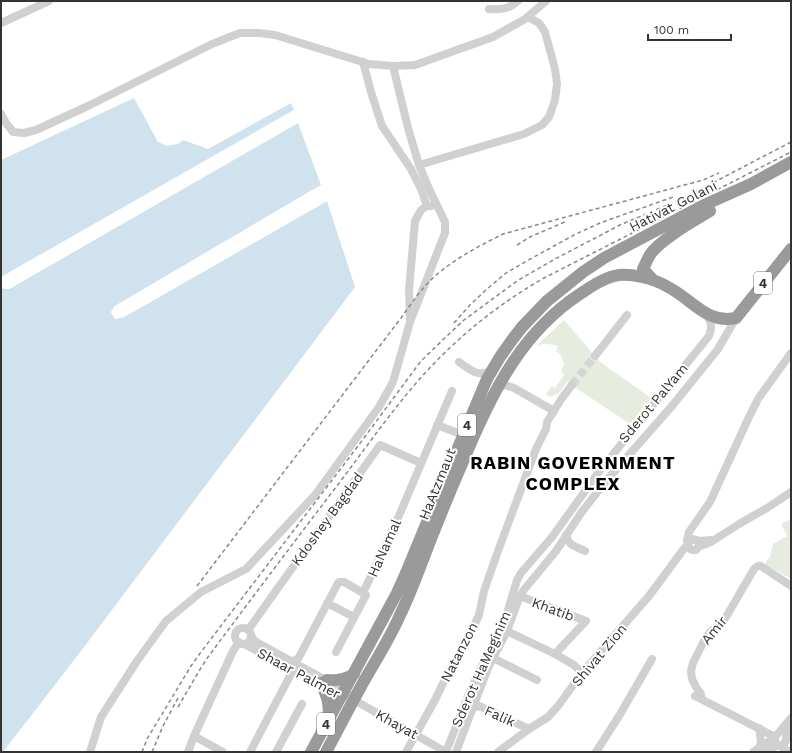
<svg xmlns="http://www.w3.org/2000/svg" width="792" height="753" font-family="'Work Sans',sans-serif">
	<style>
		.green { fill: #e6ecdf }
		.water { fill: #cfe2ee }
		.pier { fill: #fff }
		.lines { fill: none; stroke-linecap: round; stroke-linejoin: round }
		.minor-tunnel { stroke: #d6d6d6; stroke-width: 8; stroke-dasharray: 8 4; stroke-linecap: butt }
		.minor { stroke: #d0d0d0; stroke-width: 8 }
		.highway { stroke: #9a9a9a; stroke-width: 12 }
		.rail { stroke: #888; stroke-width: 1.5; stroke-dasharray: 4 3; stroke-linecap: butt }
		.labels { text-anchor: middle; stroke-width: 4; stroke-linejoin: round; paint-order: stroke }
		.shield { fill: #fff; stroke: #707070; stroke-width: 1 }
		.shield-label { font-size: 13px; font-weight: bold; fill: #333 }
		.street-label { font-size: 14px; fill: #333; stroke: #fff }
		.district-label { font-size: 18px; font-weight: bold; letter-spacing: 1px; fill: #000; stroke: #fff }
	</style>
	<rect width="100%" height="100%" fill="#fff"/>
	<g class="green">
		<path d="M564,320L599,361L651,398L630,424L567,382L558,394L555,395L550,397L546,394L552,386L555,388L564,375L561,372L564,363L560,354L556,351L558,346C548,344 545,343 536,346Z"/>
		<polygon points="791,519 791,579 766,565 766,561 770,557 773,544 787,536 781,524"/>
	</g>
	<g class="water">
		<polygon points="134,98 158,142 167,146 178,144 183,140 208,149 291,103 294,110 3,276 1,278 1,160"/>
		<polygon points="298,123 321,185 115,306 111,312 115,319 124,317 327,201 355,287 81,651 3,752 1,752 1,288 9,289"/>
	</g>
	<g class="pier">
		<polygon points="294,110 295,112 4,277 1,280 1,278 3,276"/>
		<polygon points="297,122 298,123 9,289 1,288 1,286 8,287"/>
		<polygon points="321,185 322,186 116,308 113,312 116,317 124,316 326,199 327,201 124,317 115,319 111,312 115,306"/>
	</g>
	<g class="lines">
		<polyline class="minor-tunnel" points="572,385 595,356"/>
		<g class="minor">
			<path d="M489,9C501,10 509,9 518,1"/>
			<polyline points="1,23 49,1"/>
			<polyline points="363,62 371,92 382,126 411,169 421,189 427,206"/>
			<polyline points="1,114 6,123 13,132 24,133 36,130 88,106 212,44 240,33 259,33 275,35 369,64 393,66 415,65 493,37 525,19 546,1"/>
			<polyline points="419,165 524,134 542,125 549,117 555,100 557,84 555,69 545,32 539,23 528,17"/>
			<polyline points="410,319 409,290 415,221 421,210 427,206 431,206"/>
			<polyline points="791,353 758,399 749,417 710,502 689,532 687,540 689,548 692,550 696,550 698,547 711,542 739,524 767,508 791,492"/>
			<polyline points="595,356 627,315"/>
			<path d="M459,362C471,370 478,378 492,370"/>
			<polyline points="497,387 505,385 514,388 554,411"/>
			<polyline points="437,425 463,435"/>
			<path d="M566,535C568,546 577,547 585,551"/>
			<polyline points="688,543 692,539 700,541 710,540"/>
			<polyline points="520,596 586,621 555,654"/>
			<polyline points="327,603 354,617"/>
			<circle cx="243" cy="636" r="8"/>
			<polyline points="248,630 380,445 421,463"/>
			<polyline points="507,631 555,654 574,665 582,673"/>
			<polyline points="251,636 254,640 258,643 344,690 349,694 354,700 446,752"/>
			<polyline points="244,644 346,697"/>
			<polyline points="336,652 366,595 363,593"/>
			<polyline points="493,658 537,680"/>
			<polyline points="292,661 298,659 338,583 339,582 344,582 363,593 398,518 452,391"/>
			<polyline points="695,696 775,737"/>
			<path d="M702,699L701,694L696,687L692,679L691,671L693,663L705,639L710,632L721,623L726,617L754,569C756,567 758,565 761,566L791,586"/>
			<polyline points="472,709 475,707 479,706 529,729"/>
			<path d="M791,718L775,737L774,740L777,744L780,746L785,743C787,740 786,739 786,736C787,732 789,729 791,726"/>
			<polyline points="759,728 761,742 759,748"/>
			<polyline points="194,736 223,752"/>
			<polyline points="780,746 790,752"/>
			<polyline points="90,752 101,717 137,661 166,621 201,592 246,569 315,495 379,407 393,382 410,322 445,233 445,222 430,191 419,165 408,128 393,66"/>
			<polyline points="188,752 194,736 233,651 239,642"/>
			<polyline points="250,752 291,674 289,668"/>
			<polyline points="276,752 302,704"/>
			<polyline points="406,752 435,700 447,675 472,630 479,615 484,591 498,551 536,449 546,429 547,422 562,398 572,385"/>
			<path d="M446,752L466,701L486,656L503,627L517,580L521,573L552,537L601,469L709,336C713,326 711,320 704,312"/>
			<polyline points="456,752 488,668 507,631 518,601 523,591 556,551 581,513 606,481 672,406 718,349 736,318"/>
			<polyline points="498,752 529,729 548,717 558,706 582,673 649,596 683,550 688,544"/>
			<polyline points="596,752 619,716 652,659"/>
			<polyline points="753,752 774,738"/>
			<polyline points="765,752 778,745"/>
		</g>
		<g class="highway">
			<path d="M653,280L643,269C646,263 648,257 652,252C665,237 692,222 710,211"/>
			<path d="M327,680C337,681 346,679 354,674"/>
			<path d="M320,683C328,694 329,705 329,718"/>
			<polyline points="311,752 397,593 406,573 449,469 487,379 500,357 512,340 522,327 547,301 583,272 604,258 704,205 751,184 791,162"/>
			<path d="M326,752C340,726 353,700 368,674C379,655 391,636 400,615C407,601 413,585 419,570C434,530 450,491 467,452C493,391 522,332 580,294C590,287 602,279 614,276C629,272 655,279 668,287C692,299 706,324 736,318L791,249"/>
		</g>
		<g class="rail">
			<polyline points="517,245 530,237 567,221"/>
			<polyline points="454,323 471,304 487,289 506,273 532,258 576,234 600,223 673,197"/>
			<path d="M197,586L401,318C411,304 421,289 434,277C454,259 479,246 503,234L703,180L719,173"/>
			<path d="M178,707L199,671L208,657C249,602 291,546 333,491C364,451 392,409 426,372C460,335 500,303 544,278L791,152"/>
			<polyline points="142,752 147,739 191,666 201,652 355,450 421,361 449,334 464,320 517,281 555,259 620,225 684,198 791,142"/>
			<polyline points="152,752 163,726 178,698"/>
		</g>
	</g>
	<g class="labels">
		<g class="shield">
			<rect x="754" y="272" width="18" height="22" rx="3"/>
			<rect x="458" y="414" width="18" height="22" rx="3"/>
			<rect x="317" y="713" width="18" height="22" rx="3"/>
		</g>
		<g class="shield-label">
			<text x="763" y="288">4</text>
			<text x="467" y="430">4</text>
			<text x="326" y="729">4</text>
		</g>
		<g class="street-label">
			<text transform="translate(673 206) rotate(-27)" y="5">Hativat Golani</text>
			<text transform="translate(653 403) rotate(-50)" y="5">Sderot PalYam</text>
			<text transform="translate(437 484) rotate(-68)" y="5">HaAtzmaut</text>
			<text transform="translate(327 519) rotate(-54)" y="5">Kdoshey Bagdad</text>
			<text transform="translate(384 548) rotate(-66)" y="5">HaNamal</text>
			<text transform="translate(553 609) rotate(20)" y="5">Khatib</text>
			<text transform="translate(714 630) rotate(-51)" y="5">Amir</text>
			<text transform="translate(459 652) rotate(-63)" y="5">Natanzon</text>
			<text transform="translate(599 655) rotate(-50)" y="5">Shivat Zion</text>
			<text transform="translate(481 669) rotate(-66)" y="5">Sderot HaMeginim</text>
			<text transform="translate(299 673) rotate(28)" y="5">Shaar Palmer</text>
			<text transform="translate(500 716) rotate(24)" y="5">Falik</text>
			<text transform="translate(397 724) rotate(29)" y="5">Khayat</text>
		</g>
		<g class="district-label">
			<text x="573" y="469">RABIN GOVERNMENT<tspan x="573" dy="21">COMPLEX</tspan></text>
		</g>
	</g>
	<rect width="792" height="753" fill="none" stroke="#333333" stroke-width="4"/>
	<path d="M648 34v6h83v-6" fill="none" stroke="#333333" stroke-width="2"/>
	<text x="654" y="34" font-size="12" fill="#333333" stroke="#ffffff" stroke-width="3" paint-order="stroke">100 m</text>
</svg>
